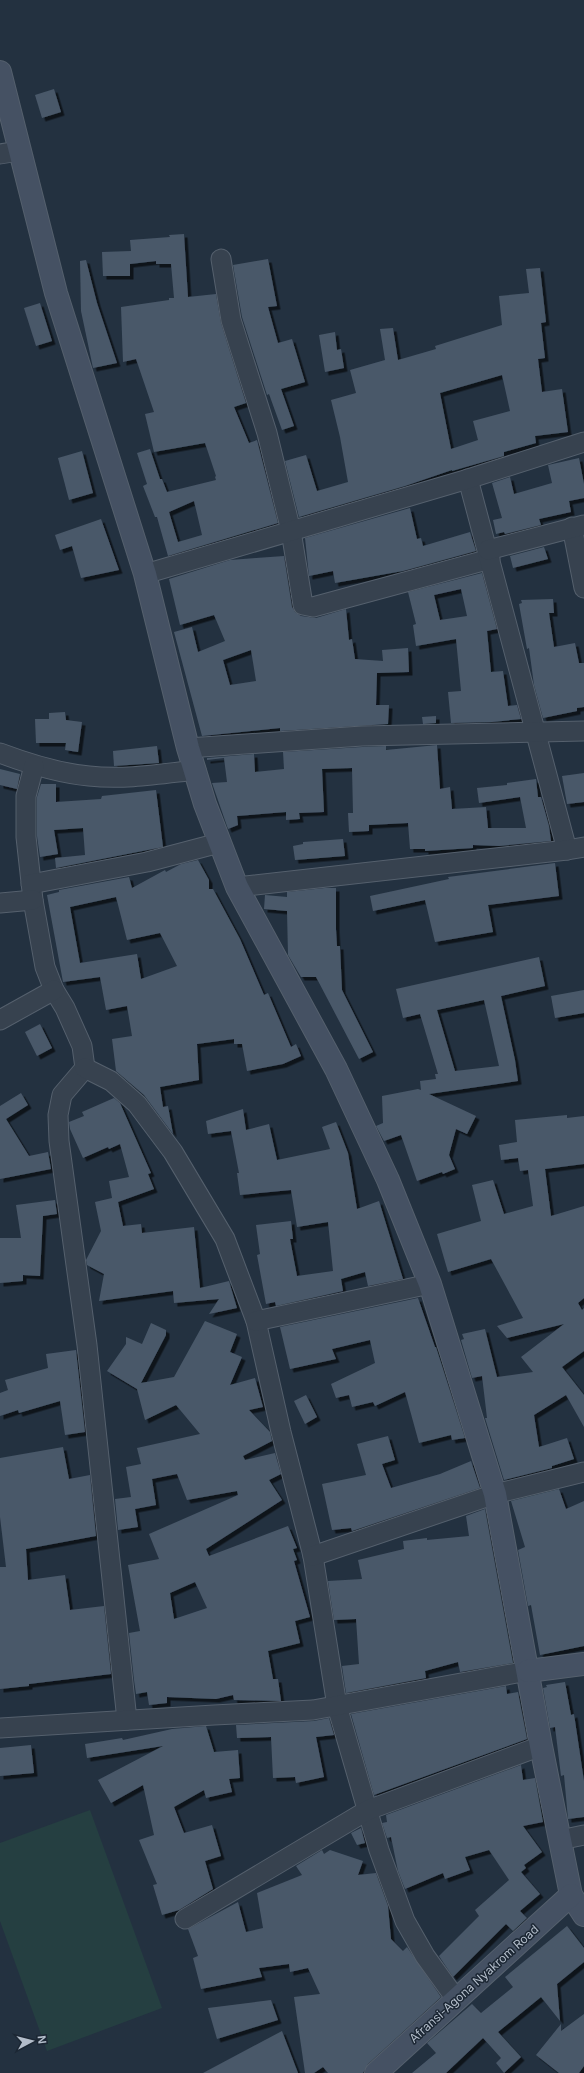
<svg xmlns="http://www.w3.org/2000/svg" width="584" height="2073" font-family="Inter,sans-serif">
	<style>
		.green { fill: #253f41 }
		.building { fill: #495869; fill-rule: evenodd; filter: url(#shadow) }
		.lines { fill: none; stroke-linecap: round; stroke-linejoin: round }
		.street-casing { stroke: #55606d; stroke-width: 21 }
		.secondary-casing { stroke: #55606d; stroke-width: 24 }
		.street { stroke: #37424f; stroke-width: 19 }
		.secondary { stroke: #455163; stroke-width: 22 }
		.labels { text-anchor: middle; stroke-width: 3; stroke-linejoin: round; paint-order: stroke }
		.street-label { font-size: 12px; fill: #b3bdca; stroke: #1c2734 }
	</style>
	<defs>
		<filter id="shadow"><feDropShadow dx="3.5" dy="3.5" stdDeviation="0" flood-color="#0009"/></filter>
	</defs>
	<rect width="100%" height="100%" fill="#233140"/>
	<polygon class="green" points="90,1810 162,2008 47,2051 0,1921 0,1843"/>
	<g class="building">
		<polygon points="54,89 61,112 42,118 35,95"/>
		<path d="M184,234L188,297L216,294L221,323L246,403L234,407L249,443L257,440L278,523L168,556L157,517H155L143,486L147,484L137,453L150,449L160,479H162L167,492L216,480L215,477L216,476L205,443L154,452L145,414L154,412L136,359L123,362L121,307L169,300V298H174L171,264H156V261L130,264V276H103L102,252L131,251L130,240L170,237L169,235ZM194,501L202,535L178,542L169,512Z"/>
		<polygon points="268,259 277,306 268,307 278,343 292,339 305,382 281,389 294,426 282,430 269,394 267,395 242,317 233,265"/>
		<polygon points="86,260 97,303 117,363 93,368 81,311 80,261"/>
		<path d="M540,268L546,322L541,323L545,358L538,359L542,392L562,389L568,432L535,436L536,443L504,452V456L452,471V470L405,486L299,517L285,461L306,455L317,491L348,482L340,437L331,400L356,393L350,370L385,360L380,329L393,328L398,360L436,349L435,346L502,325L499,296L529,293L526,269ZM502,375L510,411L473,421L478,440L451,449L440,393Z"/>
		<polygon points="40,303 52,341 36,346 24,308"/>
		<polygon points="335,332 337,350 341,349 344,368 325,372 319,335"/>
		<polygon points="82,451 93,493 69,500 58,458"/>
		<polygon points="579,458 584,484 584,498 569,501 571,512 539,519 541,525 505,534 504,532 496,534 493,520 502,518 492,483 510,477 514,494 552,483 548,465"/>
		<polygon points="410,508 417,539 421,538 423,546 470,532 476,551 403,571 335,583 333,571 309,576 305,538"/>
		<polygon points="101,519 119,570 81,578 72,546 60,550 55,535"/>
		<polygon points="544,547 548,559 513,568 510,556"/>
		<path d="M284,556L292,607L295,612L301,616L316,618L346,609L349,640L352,639L355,659L383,661L382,650L408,648L409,672L377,673L376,705H389L388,724L280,731V728L202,736L174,632L192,627L198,652L225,641L214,615L180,625L169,579L230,560ZM251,650L256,681L230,685L223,660Z"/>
		<path d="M482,573L497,629L487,631L491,672L503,671L508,706L517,705L521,719L492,722L451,723L448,692L461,691L456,639L416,646L413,625L416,624L408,592ZM461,589L467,616L440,620L434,595Z"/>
		<polygon points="553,599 554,613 549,613 554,647 575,643 579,663 584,663 584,707 577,708 577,711 543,718 534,685 529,648 527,649 519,604 522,603 521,600"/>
		<polygon points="65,712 66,720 82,722 78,752 65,750 66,743 36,743 35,719 49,719 49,713"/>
		<polygon points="436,716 436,723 423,724 422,717"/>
		<polygon points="437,745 440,789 450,787 452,809 486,807 488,828 526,828 520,797 479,803 477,788 507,785 507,783 536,779 538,797 541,797 549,826 551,841 499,846 473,845 473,848 425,851 425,849 410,849 408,823 369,825 369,831 349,832 348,813 353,813 352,768 322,769 324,812 299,813 300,819 286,820 286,812 237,816 238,825 228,829 212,783 227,782 224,758 207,760 207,758 254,754 255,772 284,769 283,752 362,747 386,746 386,750"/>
		<polygon points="157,746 159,763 114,766 113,751"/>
		<polygon points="0,769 20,774 17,789 0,785"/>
		<polygon points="584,773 584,802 567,804 562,776"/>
		<polygon points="41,784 56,784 56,802 101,799 102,796 156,790 163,847 56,868 55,858 85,855 83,828 54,830 58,854 40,857 37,836 37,797"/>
		<polygon points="343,839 345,856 295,860 293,846 303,844 303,842"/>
		<path d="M198,860L209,880V889H213L240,939L264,995L268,993L291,1047L296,1044L301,1056L283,1064L247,1071L242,1044H234V1039L197,1044L199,1080L160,1087L163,1107L168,1106L173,1134L144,1095L116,1071L112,1039L132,1036L127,1006L106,1010L100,977L63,982L47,895L59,892V890L129,877L132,888L165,870L166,872L181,864ZM116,897L127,940L160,933L177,966L141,979L137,954L80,963L70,907Z"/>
		<polygon points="555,863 559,896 488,905 493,932 435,942 425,900 373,911 370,896 449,879 448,877"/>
		<polygon points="325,888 336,888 336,929 337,946 340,946 342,990 373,1052 359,1059 316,977 301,977 288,955 287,911 264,909 265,895 287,897 287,892"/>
		<path d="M539,957L545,986L501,996L515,1060L518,1081L429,1094L476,1116L467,1134L456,1129L449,1155L455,1169L443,1174L442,1172L417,1181L401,1135L384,1141L376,1126L383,1123L382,1096L418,1089L421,1090L420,1081L436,1079L435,1074H438L420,1014L403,1018L396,989ZM484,1000L499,1066L455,1071L437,1010Z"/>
		<polygon points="584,990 584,1013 555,1018 551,996"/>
		<polygon points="40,1024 52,1048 37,1056 25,1032"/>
		<polygon points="21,1093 28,1105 6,1119 29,1156 48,1152 51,1169 0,1179 0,1106"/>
		<polygon points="114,1098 120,1103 151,1173 148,1174 154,1189 118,1202 123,1226 141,1224 142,1233 194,1227 200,1288 229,1281 237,1308 209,1314 219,1299 174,1303 173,1291 99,1301 104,1274 87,1265 86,1260 101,1231 95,1202 112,1198 109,1181 129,1177 120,1144 109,1149 108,1147 83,1158 70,1129 69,1122 84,1116 82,1112"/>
		<polygon points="243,1109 246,1130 269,1124 277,1160 330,1149 322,1127 336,1122 348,1153 357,1209 379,1201 403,1279 368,1286 365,1272 341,1279 343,1291 276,1306 275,1302 266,1304 257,1255 260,1254 256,1225 291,1221 293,1239 290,1239 297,1276 333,1271 328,1222 297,1227 291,1190 240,1195 237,1173 239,1173 231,1131 208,1134 206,1121"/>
		<polygon points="567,1115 567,1118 584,1116 584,1164 545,1169 551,1216 584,1206 584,1298 578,1303 582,1310 584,1308 584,1351 562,1367 584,1395 584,1427 566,1395 534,1415 539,1447 567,1438 574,1459 552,1466 552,1468 504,1480 485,1418 487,1418 482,1376 472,1378 461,1340 464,1339 462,1334 485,1329 497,1377 533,1372 521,1357 564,1324 507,1338 497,1326 523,1318 491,1259 448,1272 437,1234 481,1221 472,1185 493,1180 504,1214 533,1206 528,1170 520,1171 518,1158 501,1160 499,1145 517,1142 515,1120"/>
		<polygon points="55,1200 57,1214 43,1216 40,1276 23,1275 23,1281 0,1283 0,1238 21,1238 16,1205"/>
		<polygon points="418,1298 435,1347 436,1347 465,1438 452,1440 451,1435 419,1443 405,1392 375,1406 373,1402 352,1407 349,1395 336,1398 331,1384 375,1363 370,1340 332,1349 336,1359 290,1369 280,1327"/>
		<path d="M205,1321L237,1334L230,1352L242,1357L230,1385L255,1378L263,1407L249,1410L270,1432L272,1441L243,1456L245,1460L275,1453L281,1474L269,1480L282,1500L206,1549L209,1556L288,1526L297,1548L293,1549L297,1560L294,1561L310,1617L295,1621L300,1643L268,1651L273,1679H278L281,1701L234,1700L233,1695L216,1699L167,1697V1703L149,1705L147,1692L136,1694L134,1680L129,1633L140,1631L128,1565L159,1559L149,1534L238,1495L237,1491L187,1500L177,1474L152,1479L156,1505L135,1509L138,1527L118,1530L115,1499L131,1497L126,1467L141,1464L137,1448L200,1434L176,1405L145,1420L137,1389L107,1371L126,1344V1337L142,1344L151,1323L166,1330V1335L141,1383L174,1377ZM195,1582L207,1608L174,1619L170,1593Z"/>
		<polygon points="76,1350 85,1432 65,1435 60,1401 19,1413 18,1410 0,1416 0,1393 8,1390 5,1380 48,1368 46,1354"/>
		<polygon points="306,1395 317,1417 305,1424 294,1401"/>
		<polygon points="388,1436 395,1460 382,1464 391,1488 440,1474 471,1461 480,1488 352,1531 351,1528 332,1530 322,1484 366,1475 357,1444"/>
		<polygon points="63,1447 69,1479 90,1475 96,1536 26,1549 28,1580 65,1575 70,1610 104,1606 111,1674 29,1684 29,1686 0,1689 0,1567 6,1567 0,1517 0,1458"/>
		<polygon points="559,1489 566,1509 584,1501 584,1646 540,1655 531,1605 528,1606 518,1550 525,1547 511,1501"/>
		<polygon points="485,1509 513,1663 460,1672 458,1662 425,1671 426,1678 346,1693 342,1666 359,1664 356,1619 334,1620 328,1581 362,1579 358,1560 404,1549 403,1541 427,1538 427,1540 469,1536 466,1516"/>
		<polygon points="565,1682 571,1715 574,1714 584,1781 584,1817 568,1819 564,1775 561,1776 555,1727 550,1728 543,1688 547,1687 546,1685"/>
		<polygon points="506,1686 507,1694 518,1692 527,1739 374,1795 351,1714"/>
		<polygon points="329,1718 334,1735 316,1737 324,1777 296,1783 295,1777 273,1778 271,1737 237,1738 236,1725 314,1721"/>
		<polygon points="206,1726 214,1752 238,1750 240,1778 229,1779 232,1792 206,1798 204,1790 174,1807 184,1833 212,1825 221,1856 205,1861 213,1889 179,1910 162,1915 153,1885 157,1884 139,1840 154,1835 143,1785 111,1803 98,1780 163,1746 87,1758 85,1744 122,1738 123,1740 172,1729"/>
		<polygon points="31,1745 34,1773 0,1776 0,1748"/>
		<polygon points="521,1765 523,1780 535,1778 543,1822 523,1826 542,1852 524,1865 526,1868 521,1872 540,1894 520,1911 527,1918 513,1931 506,1924 453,1977 439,1956 479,1916 475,1910 509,1880 489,1850 465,1857 470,1870 445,1879 443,1873 405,1889 398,1871 391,1837 387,1838 382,1823 387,1822 386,1815"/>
		<polygon points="361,1828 365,1843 357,1845 351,1833"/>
		<polygon points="322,1850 324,1854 330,1850 363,1861 358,1875 376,1873 388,1906 391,1939 403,1951 407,1947 441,1997 368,2064 363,2073 328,2073 323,2067 314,2073 305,2073 294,1997 320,1994 308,1968 290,1972 289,1964 259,1968 262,1977 201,1989 193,1958 198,1956 188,1929 238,1902 246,1932 263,1928 257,1893 302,1875 296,1866"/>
		<polygon points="567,1926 584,1948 584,1962 557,1984 560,2021 541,1997 498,2032 521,2057 504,2073 496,2063 501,2058 483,2038 446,2073 412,2073 436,2053 427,2043 472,2004 481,2013 513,1987 505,1977"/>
		<polygon points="271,2000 278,2020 217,2039 208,2008"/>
		<polygon points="584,2014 584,2066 579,2073 559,2073 536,2055 561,2024 561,2031"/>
		<polygon points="282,2031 298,2073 203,2073"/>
	</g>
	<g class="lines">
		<g class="street-casing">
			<g id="street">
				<polyline points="0,154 19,151"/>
				<polyline points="221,259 231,320 267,433 291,531 303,605 313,607 490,559"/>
				<polyline points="468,479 567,850"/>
				<polyline points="572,527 584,588"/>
				<polyline points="488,550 584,525"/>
				<polyline points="145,574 468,479 584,442"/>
				<polyline points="188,748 362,736 584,731"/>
				<path d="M0,753C29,764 58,773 89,776C124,780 160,774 196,770"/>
				<polyline points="34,766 26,796 26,837 33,900 45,967 54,990 65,1008 82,1046 85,1068 62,1095 58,1115 59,1141 87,1345 127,1720"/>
				<polyline points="31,884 147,862 219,843"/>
				<polyline points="237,887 567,850 584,847"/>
				<polyline points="0,903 33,900"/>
				<polyline points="0,1020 54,990"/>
				<polyline points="85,1068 111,1081 137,1104 173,1152 225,1239 256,1321 281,1432 313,1556 337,1706 379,1850 405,1921 425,1956 456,1999"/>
				<polyline points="256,1321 430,1284"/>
				<polyline points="313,1556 495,1494 584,1472"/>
				<polyline points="0,1728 214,1715 313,1710 528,1671"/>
				<polyline points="560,1840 584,1835"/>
				<polyline points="185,1919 368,1810 541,1746"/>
			</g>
		</g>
		<g class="secondary-casing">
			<g id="secondary">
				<polyline points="0,72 56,293 145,574 188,748 205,804 237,887 336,1069 388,1180 430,1284 495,1494 541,1746 571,1895 584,1915"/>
				<polyline points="528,1671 584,1664"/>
				<polyline points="376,2073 571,1895"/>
			</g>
		</g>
		<use href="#street" class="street"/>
		<use href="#secondary" class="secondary"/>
	</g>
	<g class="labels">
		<g class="street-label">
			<text transform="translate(474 1984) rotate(-42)" y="4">Afransi-Agona Nyakrom Road</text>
		</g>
	</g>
	<g transform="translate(32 2041) rotate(83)" stroke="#1c2734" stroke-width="3" paint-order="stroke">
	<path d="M0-3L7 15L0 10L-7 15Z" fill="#b3bdca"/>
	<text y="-6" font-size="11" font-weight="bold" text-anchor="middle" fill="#b3bdca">N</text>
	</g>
</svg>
